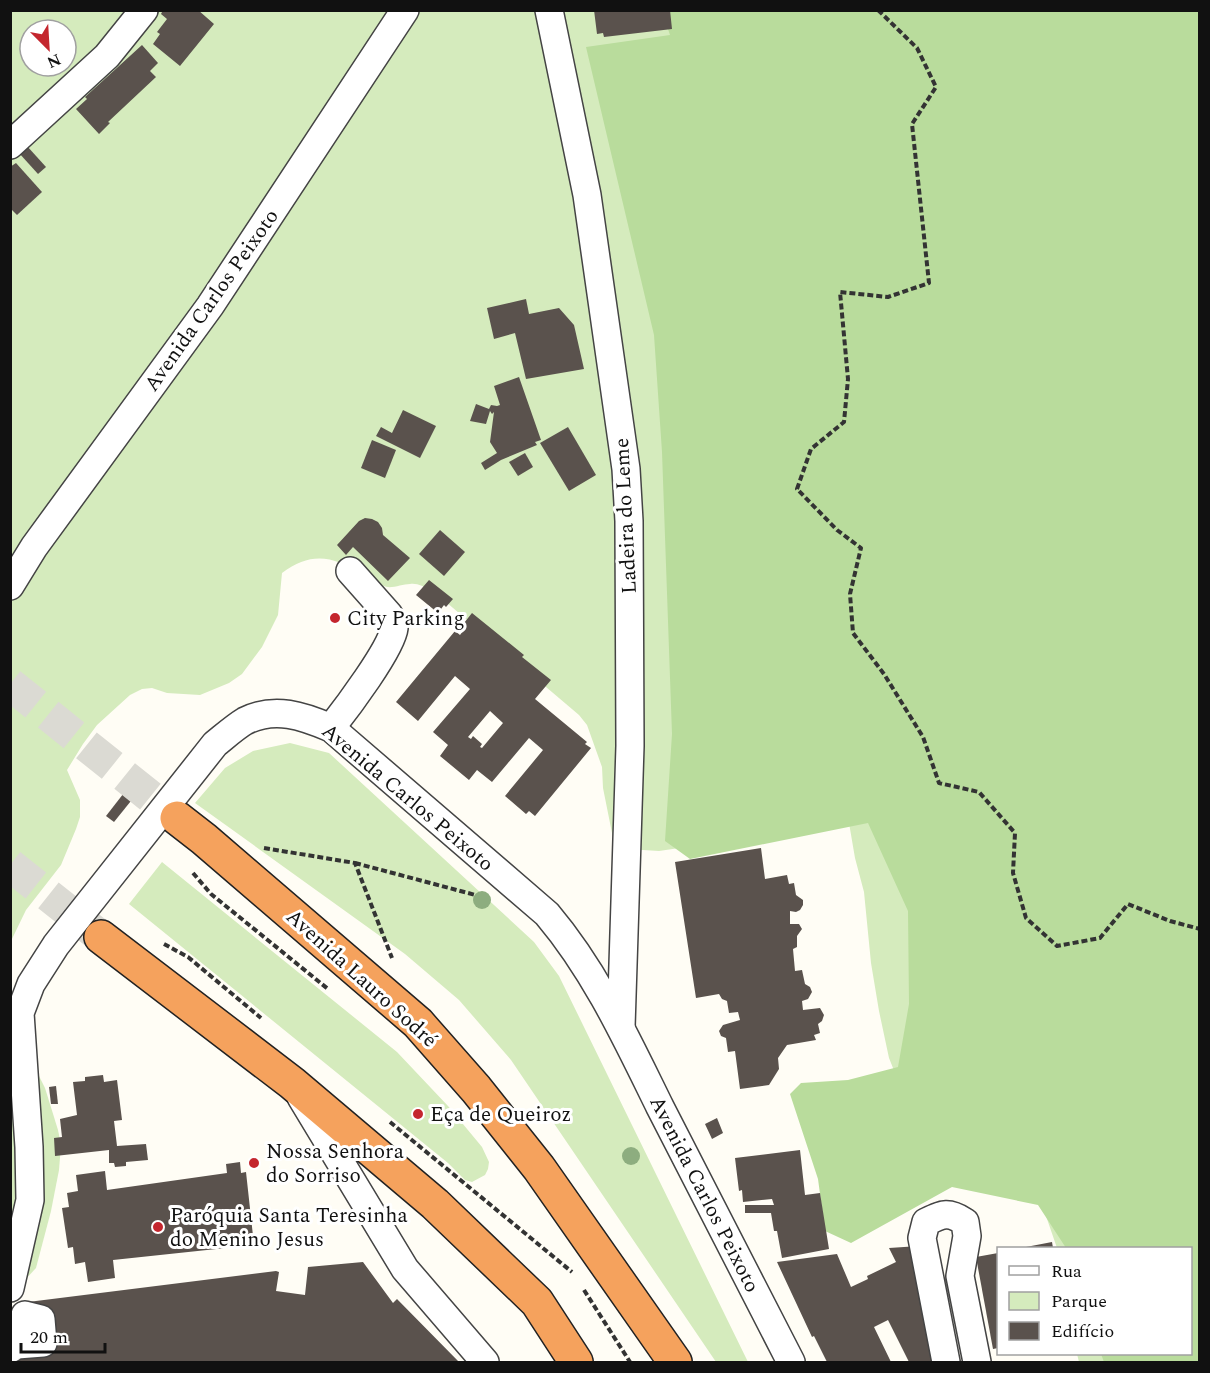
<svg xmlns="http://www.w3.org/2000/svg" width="1210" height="1373" font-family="Spectral,serif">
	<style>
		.green { fill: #d5ebbd; fill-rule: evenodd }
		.forest { fill: #b9dc9c }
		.building { fill: #5a524d; fill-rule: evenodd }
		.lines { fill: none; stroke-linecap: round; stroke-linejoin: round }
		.highway-tunnel { stroke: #dbdad3; stroke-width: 33; stroke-dasharray: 33 16; stroke-linecap: butt }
		.minor-casing { stroke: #444; stroke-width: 30 }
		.highway-casing { stroke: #222; stroke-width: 36 }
		.path { stroke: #333; stroke-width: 4; stroke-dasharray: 6 3; stroke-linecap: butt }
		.minor { stroke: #fff; stroke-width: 27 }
		.highway { stroke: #f5a25d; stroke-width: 33 }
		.tree { fill: #8dad7f }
		.poi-dot { fill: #c4262e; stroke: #fff; stroke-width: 2 }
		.labels { text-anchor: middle; stroke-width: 6; stroke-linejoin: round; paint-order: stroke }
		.street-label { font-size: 21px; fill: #111; stroke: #fff }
		.poi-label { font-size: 21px; fill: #111; stroke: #fff; text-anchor: start }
	</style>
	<rect width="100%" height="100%" fill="#fffdf5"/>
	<g class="green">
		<path d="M11,11H1199V1362H1079L1077,1354H1190V1248H1057L1046,1216L1034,1198L895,1073L889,1058L879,1011L871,963L864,892L855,858L849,823L659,851L627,849L613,838L603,788L602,767L587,725L579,715L446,602C436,595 423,582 410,584C403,584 394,588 387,587C379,585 370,578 363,574C333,556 311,551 282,573L278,615L262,647L242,674L229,683L200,695L167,693L152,688L142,689L130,695L97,725L83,744L67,770L80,800V817L76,829L61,865L26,910L11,941ZM30,30H66V66H30Z"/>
		<polygon points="290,743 329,753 534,942 559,976 748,1362 716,1362 511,1060 459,1000 405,954 195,803 225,768 253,751"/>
		<polygon points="162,862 397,1052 448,1106 482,1147 489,1162 488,1169 485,1175 472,1182 465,1180 448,1163 129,904"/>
		<polygon points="36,1070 45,1088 58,1130 61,1145 59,1170 51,1211 36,1268 11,1295 11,1075"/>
	</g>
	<polygon class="forest" points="662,11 1199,11 1199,1362 1104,1362 1101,1354 1190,1354 1190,1248 1066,1248 1038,1205 952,1187 851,1243 825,1231 818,1179 790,1094 801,1083 848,1080 898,1067 909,1004 908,911 868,823 690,859 665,841 672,734 662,452 654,335 586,47 670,35"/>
	<g class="building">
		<polygon points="163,10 198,10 214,24 180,66 153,44 160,34 157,32 167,19 161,14"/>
		<polygon points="594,10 670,10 672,29 604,37 603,33 597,34"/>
		<polygon points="142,45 158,63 150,71 156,77 108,122 110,123 99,134 76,109 87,99 85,97"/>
		<polygon points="27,146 46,167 38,174 19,153"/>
		<polygon points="16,163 42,192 17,215 10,208 10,167"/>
		<polygon points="526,299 529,314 559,308 574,325 584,369 526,379 515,333 494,339 487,308"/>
		<polygon points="519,377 541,440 535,442 537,445 501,460 485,470 481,463 497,453 490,442 494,412 492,414 490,411 486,424 470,421 476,404 489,409 491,405 497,406 500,405 494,386"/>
		<polygon points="403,410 436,426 420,458 376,436 381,427 392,433"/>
		<polygon points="568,427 596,475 569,491 540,443"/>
		<polygon points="372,440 396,450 385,478 361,468"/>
		<polygon points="525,453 533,467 518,476 509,462"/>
		<polygon points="365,518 372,519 378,522 382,528 383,535 410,558 388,581 353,547 346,555 337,545 359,521"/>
		<polygon points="440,530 465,552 444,576 419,554"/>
		<polygon points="429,580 453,599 446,607 444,605 438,613 416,595"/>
		<path d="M472,613L524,655L522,657L551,680L535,699L587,742L585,744L591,748L535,816L529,811L526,814L505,796L543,750L529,738L492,782L477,770L469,780L440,756L448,745L433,732L470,689L455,676L418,721L396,702L455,631L460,635L463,631L460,628ZM490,711L503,723L482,748L480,747L482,744L473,736L471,739L468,737Z"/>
		<polygon points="134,780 143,786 114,822 106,816"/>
		<polygon points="761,848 765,879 787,875 789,884 794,883 796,895 803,900 803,905 800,910 796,912 790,911 790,924 799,924 802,929 797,936 797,947 793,949 795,971 802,970 805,984 810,987 812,992 808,999 802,1001 803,1010 820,1008 824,1015 822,1021 818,1024 820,1033 814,1035 816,1040 787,1045 778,1058 779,1069 769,1085 740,1089 735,1051 728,1052 726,1038 721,1036 719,1031 723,1025 740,1020 738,1012 729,1013 727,1001 722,999 719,994 696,998 675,862"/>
		<polygon points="103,1075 104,1082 117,1080 122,1120 114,1121 117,1146 146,1144 148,1160 126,1162 126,1166 115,1167 114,1163 109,1163 109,1150 55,1156 54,1138 62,1137 60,1119 77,1115 73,1082 85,1081 85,1077"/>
		<polygon points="56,1086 58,1104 51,1104 49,1087"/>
		<polygon points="717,1118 723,1133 712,1139 705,1124"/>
		<polygon points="800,1150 805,1195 820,1193 829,1249 782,1258 777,1231 774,1231 771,1213 745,1213 745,1205 774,1205 772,1199 743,1202 742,1190 739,1191 735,1158"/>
		<polygon points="240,1162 241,1173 246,1172 254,1245 113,1260 115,1278 88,1282 85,1262 75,1264 73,1247 68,1248 62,1208 69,1207 67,1193 78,1191 76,1175 105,1171 107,1190 227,1173 226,1164"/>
		<polygon points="1052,1242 1053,1248 1026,1248 1026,1247"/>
		<polygon points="919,1246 933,1362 909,1362 888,1320 874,1327 891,1362 827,1362 814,1336 812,1337 777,1262 837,1254 851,1287 868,1279 867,1276 896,1262 889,1248"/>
		<polygon points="998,1253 998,1348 993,1349 976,1257"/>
		<polygon points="363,1262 393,1303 397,1299 459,1362 10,1362 10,1317 20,1303 276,1271 279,1272 276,1291 305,1295 308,1267"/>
	</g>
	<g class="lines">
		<g class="highway-tunnel">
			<polyline points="10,684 177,818"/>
			<polyline points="10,865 101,937"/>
		</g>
		<g class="minor-casing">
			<g id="minor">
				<polyline points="549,10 587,195 626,469 629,521 630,746 621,1027"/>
				<polyline points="10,145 107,56 144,10"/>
				<polyline points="10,586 34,547 210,306 405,10"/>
				<path d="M331,728C346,709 392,648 394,628C394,622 392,619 389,615L350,571"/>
				<polyline points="301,1097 405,1269 485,1362"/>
				<path d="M10,1288L30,1200L29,1147L20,1013L31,984L56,945L215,744C225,736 235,727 245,721C275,706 303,716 331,728L547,914C596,972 627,1040 660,1107C704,1192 748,1277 791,1362"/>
				<polyline points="10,1349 17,1345 43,1343 41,1319 25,1315 17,1345"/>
				<path d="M946,1362L922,1238L926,1222C943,1214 948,1211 965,1222L967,1236L960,1276L977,1362"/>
			</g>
		</g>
		<g class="highway-casing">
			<g id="highway">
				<polyline points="177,818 204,839 418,1023 476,1089 539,1168 675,1362"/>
				<polyline points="101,937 292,1083 435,1204 537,1302 576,1362"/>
			</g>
		</g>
		<g class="path">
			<polyline points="878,10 917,48 936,87 912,124 929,283 888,297 840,292 848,379 844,422 811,449 797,489 837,530 861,548 850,594 853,633 884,674 923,737 939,783 979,792 1015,833 1013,873 1026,918 1057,946 1100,938 1128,904 1170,921 1200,929"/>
			<polyline points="264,848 355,863 392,958"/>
			<polyline points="355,863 483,897"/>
			<polyline points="193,873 211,894 328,989"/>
			<polyline points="164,944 188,957 261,1018"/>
			<polyline points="390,1122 572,1272"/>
			<polyline points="584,1290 630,1362"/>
		</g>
		<use href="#minor" class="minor"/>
		<use href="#highway" class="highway"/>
	</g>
	<g class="tree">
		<circle cx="482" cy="900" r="9"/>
		<circle cx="631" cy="1156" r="9"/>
	</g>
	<g class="poi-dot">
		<circle cx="335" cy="618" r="6"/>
		<circle cx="418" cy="1114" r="6"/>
		<circle cx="254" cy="1163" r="6"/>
		<circle cx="158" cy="1227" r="6"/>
	</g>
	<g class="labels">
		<g class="street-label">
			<text transform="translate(211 300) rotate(-55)" y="7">Avenida Carlos Peixoto</text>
			<text transform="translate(625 516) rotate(-93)" y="7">Ladeira do Leme</text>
			<text transform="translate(408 797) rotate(40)" y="7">Avenida Carlos Peixoto</text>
			<text transform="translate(362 978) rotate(42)" y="7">Avenida Lauro Sodré</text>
			<text transform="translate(705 1194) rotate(63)" y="7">Avenida Carlos Peixoto</text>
		</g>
		<g class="poi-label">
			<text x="347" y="625">City Parking</text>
			<text x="430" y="1121">Eça de Queiroz</text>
			<text x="266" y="1158">Nossa Senhora<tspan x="266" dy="24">do Sorriso</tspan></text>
			<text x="170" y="1222">Paróquia Santa Teresinha<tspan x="170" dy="24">do Menino Jesus</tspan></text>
		</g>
	</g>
	<rect width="1210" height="1373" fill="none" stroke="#111111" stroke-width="24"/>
	<rect x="997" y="1247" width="195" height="108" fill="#ffffff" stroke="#a0a0a0" stroke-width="1.5"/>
	<rect x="1009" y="1266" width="30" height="9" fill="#ffffff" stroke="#a0a0a0" stroke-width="1.5"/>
	<text x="1051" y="1277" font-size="18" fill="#111111">Rua</text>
	<rect x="1009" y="1292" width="30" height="18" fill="#d5ebbd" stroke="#a0a0a0" stroke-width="1.5"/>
	<text x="1051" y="1307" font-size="18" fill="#111111">Parque</text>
	<rect x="1009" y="1322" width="30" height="18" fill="#5a524d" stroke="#a0a0a0" stroke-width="1.5"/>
	<text x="1051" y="1337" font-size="18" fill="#111111">Edifício</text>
	<g transform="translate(48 48) rotate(156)"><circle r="28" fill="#ffffff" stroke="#a0a0a0" stroke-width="1.5"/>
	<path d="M0-4.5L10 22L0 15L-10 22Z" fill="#c4262e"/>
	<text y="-9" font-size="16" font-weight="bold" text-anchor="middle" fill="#111111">N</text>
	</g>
	<path d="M21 1343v9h84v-9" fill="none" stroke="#111111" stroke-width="3"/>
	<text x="30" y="1343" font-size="18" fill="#111111" stroke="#ffffff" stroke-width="4.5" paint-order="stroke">20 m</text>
</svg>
